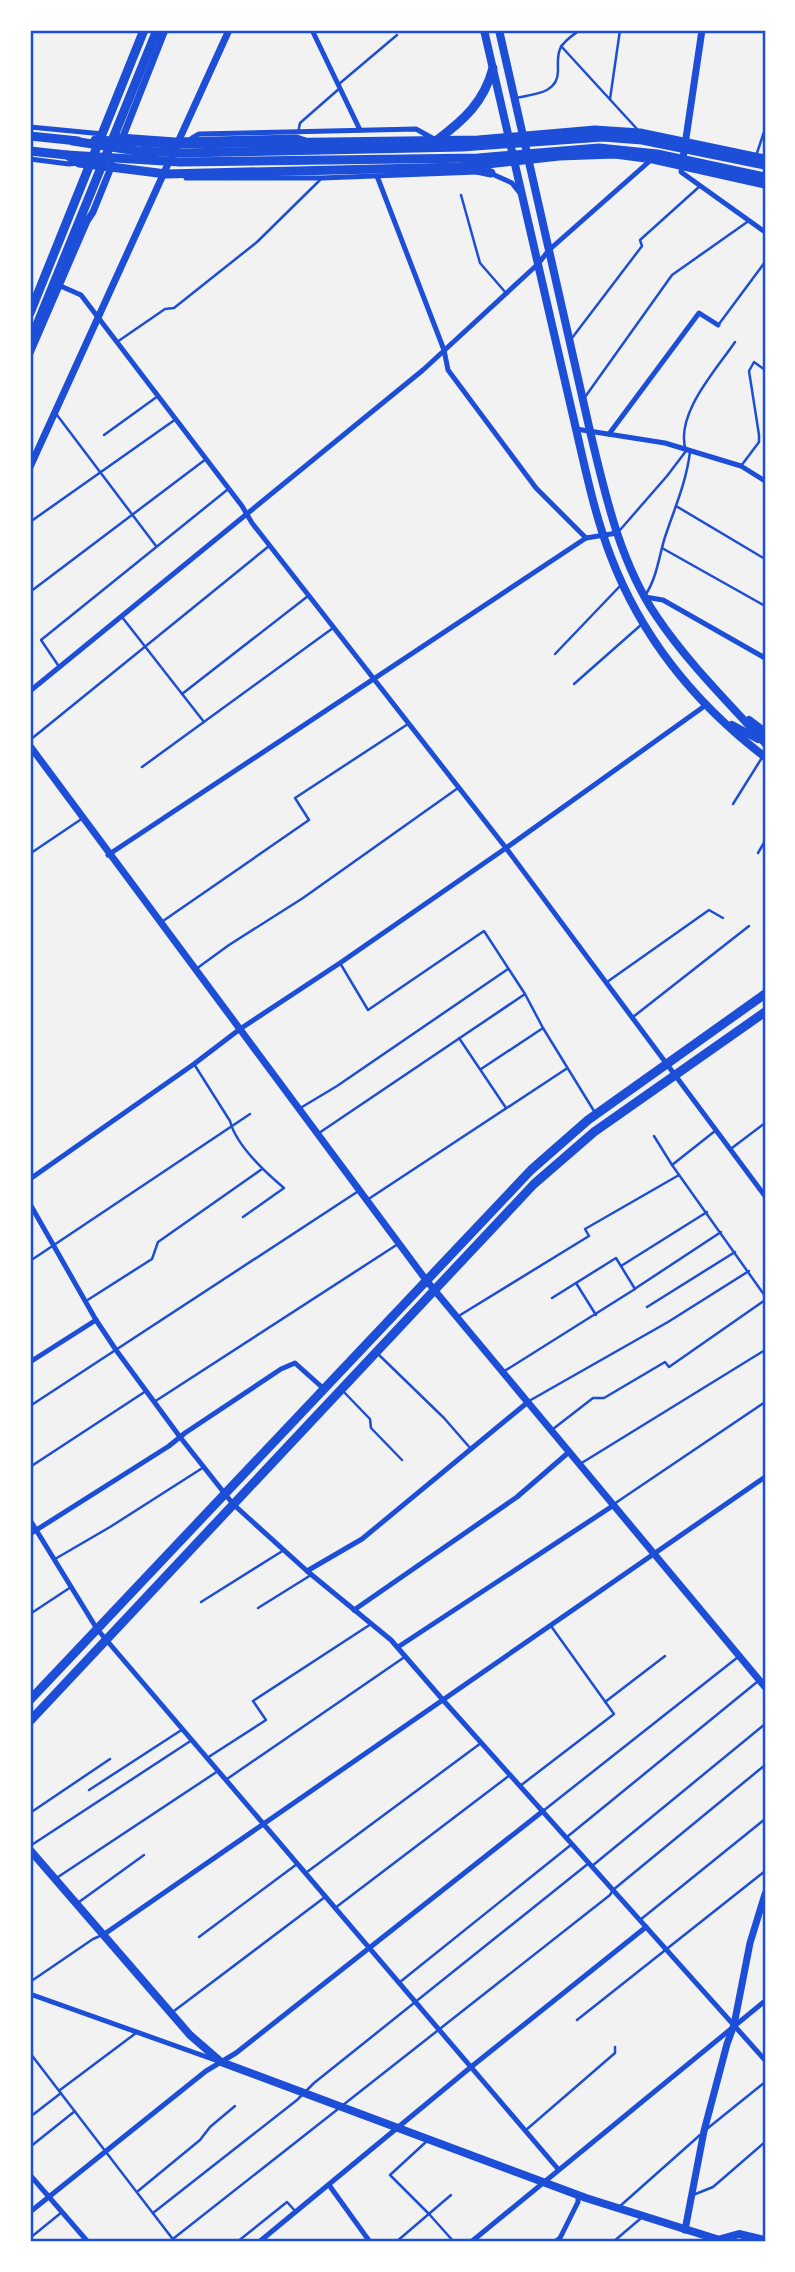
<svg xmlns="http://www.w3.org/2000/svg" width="795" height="2272" font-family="'Exo 2',sans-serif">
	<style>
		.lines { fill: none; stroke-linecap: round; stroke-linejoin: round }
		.service { stroke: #1d4ed8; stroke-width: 2.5 }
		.minor { stroke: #1d4ed8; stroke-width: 5 }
		.tertiary { stroke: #1d4ed8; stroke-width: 7 }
		.secondary { stroke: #1d4ed8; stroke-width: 8 }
		.primary { stroke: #1d4ed8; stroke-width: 9 }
		.trunk { stroke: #1d4ed8; stroke-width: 9 }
		.neatline { fill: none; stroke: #1d4ed8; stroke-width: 2.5 }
	</style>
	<rect width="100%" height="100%" fill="#f2f2f2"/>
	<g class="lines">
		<g class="service">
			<polyline points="561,46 637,129"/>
			<polyline points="339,84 397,35"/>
			<path d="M516,98C533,94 558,94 558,71C558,64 557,56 560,49C563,41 573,35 580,30"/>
			<polyline points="610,99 620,30"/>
			<polyline points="298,133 300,123 340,88"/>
			<polyline points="757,153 765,129"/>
			<polyline points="461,195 480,263 506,293"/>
			<polyline points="719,324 765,262"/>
			<polyline points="572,338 642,246 640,240 700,186"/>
			<polyline points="117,342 165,309 174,308 257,242 320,180"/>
			<polyline points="585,397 672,275 750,220"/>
			<polyline points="57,415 156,546"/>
			<polyline points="104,435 158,396"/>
			<polyline points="741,466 759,442 759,435 749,371 754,362 765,370"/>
			<polyline points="676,506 765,559"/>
			<polyline points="30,522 176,419"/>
			<path d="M620,530L667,476L686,451C674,415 716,370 735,342"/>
			<polyline points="662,548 765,606"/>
			<polyline points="30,592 206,459"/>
			<path d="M646,594C657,577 659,556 665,537C675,507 686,483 690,452"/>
			<polyline points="122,617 204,722"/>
			<polyline points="555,654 620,586"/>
			<polyline points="60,668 41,640 227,490"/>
			<polyline points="574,684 642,624"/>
			<polyline points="182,694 308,596"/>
			<polyline points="30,740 269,546"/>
			<polyline points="142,767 333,628"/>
			<polyline points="733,804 763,756"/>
			<polyline points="758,853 765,841"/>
			<polyline points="30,858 31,853 83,818"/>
			<polyline points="163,921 309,820 295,798 408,724"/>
			<polyline points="340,963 368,1010 484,931 525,994 543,1028 594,1111"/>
			<polyline points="196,969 229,945 303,898 458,788"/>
			<polyline points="607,982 709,910 723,918"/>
			<polyline points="633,1017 749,926"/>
			<polyline points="459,1038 506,1108"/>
			<path d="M194,1064L230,1121C236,1145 265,1172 284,1188L243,1217"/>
			<polyline points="481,1069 543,1028"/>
			<polyline points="302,1107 337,1086 508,969"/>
			<polyline points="715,1131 672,1165 765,1296"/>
			<polyline points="319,1133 525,994"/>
			<polyline points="654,1136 672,1165"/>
			<polyline points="732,1148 765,1123"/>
			<polyline points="367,1200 566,1069"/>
			<polyline points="30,1261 250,1114"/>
			<polyline points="621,1266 707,1212"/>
			<polyline points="576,1283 596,1315"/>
			<polyline points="636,1288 721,1232"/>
			<polyline points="86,1301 152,1259 158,1242 262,1169"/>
			<polyline points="647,1307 735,1252"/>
			<polyline points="457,1317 589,1236 585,1229 679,1175"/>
			<polyline points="378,1354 444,1418 471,1449"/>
			<polyline points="503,1372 635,1289 616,1258 552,1298"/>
			<polyline points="342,1390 370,1419 371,1428 402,1460"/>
			<polyline points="529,1401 668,1322 749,1271"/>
			<polyline points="154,1402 398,1244"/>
			<polyline points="30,1406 357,1192"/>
			<polyline points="553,1429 593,1398 604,1398 665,1362 669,1367 765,1300"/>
			<polyline points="580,1464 765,1350"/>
			<polyline points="30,1467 146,1391"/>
			<polyline points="614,1504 765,1402"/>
			<polyline points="55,1559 110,1527 204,1467"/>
			<polyline points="201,1602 284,1550"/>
			<polyline points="258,1608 311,1575"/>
			<polyline points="30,1614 71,1587"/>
			<polyline points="605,1702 665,1656"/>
			<polyline points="207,1758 266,1720 253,1701 371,1624"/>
			<polyline points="227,1779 406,1656"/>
			<polyline points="520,1786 614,1714 551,1626"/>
			<polyline points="89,1790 183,1729"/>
			<polyline points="543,1811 738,1657"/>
			<polyline points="30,1813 110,1759"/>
			<polyline points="567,1837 757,1682"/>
			<polyline points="30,1846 192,1740"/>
			<polyline points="592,1866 765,1724"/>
			<polyline points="307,1872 481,1743"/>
			<polyline points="58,1877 218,1771"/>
			<polyline points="79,1902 144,1855"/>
			<polyline points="335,1908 510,1775"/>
			<polyline points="640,1920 765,1819"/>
			<polyline points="199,1937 297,1864"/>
			<polyline points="30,1982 93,1939 100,1936"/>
			<polyline points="400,1982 572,1844"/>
			<polyline points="174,2011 325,1897"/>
			<polyline points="577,2020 765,1871"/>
			<polyline points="30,2053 175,2242"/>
			<polyline points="60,2090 136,2033"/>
			<polyline points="343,2105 610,1895 613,1890 765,1765"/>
			<polyline points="30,2117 61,2093"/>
			<polyline points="708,2128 765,2082"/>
			<polyline points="526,2130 615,2053 615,2047"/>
			<polyline points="427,2141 390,2175 429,2214 454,2242"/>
			<polyline points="30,2147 75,2111"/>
			<polyline points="138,2191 200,2140 210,2127 235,2106"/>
			<polyline points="693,2195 713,2187 765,2142"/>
			<polyline points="619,2207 700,2135"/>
			<polyline points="153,2213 297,2100 314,2083 589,1863"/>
			<polyline points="30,2238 62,2212"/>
			<polyline points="169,2242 338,2109"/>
			<polyline points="237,2242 287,2202 296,2212"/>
			<polyline points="396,2242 451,2195"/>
			<polyline points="613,2242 640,2219"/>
		</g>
		<g class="minor">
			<polyline points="312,30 360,130"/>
			<polyline points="30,127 103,134"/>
			<polyline points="120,136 175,140 297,137 306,140"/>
			<polyline points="192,138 199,134 416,129 434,139"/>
			<polyline points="30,159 69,164 79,163"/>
			<polyline points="682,165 681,172 765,232"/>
			<polyline points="490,173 512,183 519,192"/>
			<polyline points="377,176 444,350 448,370 536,488 586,538"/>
			<polyline points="186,178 322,178 477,172"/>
			<polyline points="56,284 81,295 242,506 252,523 506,848 765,1196"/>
			<polyline points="576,429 665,443 741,466 765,481"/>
			<polyline points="609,434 699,313 718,325"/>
			<polyline points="645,597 663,600 765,658"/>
			<polyline points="30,691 423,370 538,264 549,250 652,159"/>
			<polyline points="108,855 586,538 617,533"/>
			<polyline points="30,1179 194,1064 240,1029 340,963 506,848 706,705"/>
			<polyline points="30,1204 96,1320 116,1350 180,1437 233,1504 307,1571 391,1640 443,1700 765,2060"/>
			<polyline points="30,1362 96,1320"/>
			<polyline points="30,1520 97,1629 558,2169"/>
			<polyline points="30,1534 169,1446 185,1433 281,1369 295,1363 324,1389"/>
			<polyline points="307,1571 362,1539 528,1402"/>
			<polyline points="354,1610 517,1497 569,1452"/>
			<polyline points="398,1647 614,1505"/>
			<polyline points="103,1935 765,1477"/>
			<polyline points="30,1994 218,2061"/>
			<polyline points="30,2175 88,2242"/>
			<polyline points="329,2185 370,2242"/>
			<polyline points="30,2212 206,2071 236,2053 543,1811"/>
			<polyline points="259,2242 471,2067 646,1927"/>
			<polyline points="471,2242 765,2001"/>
			<polyline points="555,2242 560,2238 578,2202 578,2194"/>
		</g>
		<g class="tertiary">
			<polyline points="120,144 165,30"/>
			<polyline points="682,165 702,30"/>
			<polyline points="30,353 87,221 93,212 112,165"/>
			<polyline points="30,467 229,30"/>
			<polyline points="30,746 426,1280 765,1687"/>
			<polyline points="685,2230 704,2131 727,2044 734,2025 750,1943 765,1894"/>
		</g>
		<g class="secondary">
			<path d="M484,30L576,429C586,472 595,516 611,557C642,638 697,705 765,757"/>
			<path d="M499,30L590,431C605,494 620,563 657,617C688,663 728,702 765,743"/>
			<polyline points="749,720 765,732"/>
			<polyline points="732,725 758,739"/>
			<polyline points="30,1850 190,2035 221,2062 586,2198 726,2242"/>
			<polyline points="721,2239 739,2234 765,2240"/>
		</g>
		<g class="primary">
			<polyline points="30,136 78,141"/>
			<polyline points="95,140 173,144 478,140 595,130 640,133 765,159"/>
			<path d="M437,140C464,120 484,102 493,68"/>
			<polyline points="30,151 67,155 79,163 166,174 460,167 559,156 615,154 653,159 765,184"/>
			<polyline points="472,169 491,173"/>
			<polyline points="30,1700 531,1170 588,1120 765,994"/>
			<polyline points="30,1721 534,1184 594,1132 765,1012"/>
		</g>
		<g class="trunk">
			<polyline points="73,141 137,151 183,153 462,147 603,137 642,140 765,165"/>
			<polyline points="67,155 180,162 478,158 599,148 657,154 765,177"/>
			<polyline points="30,313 144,30"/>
			<polyline points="30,342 157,30"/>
		</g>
	</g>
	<rect width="795" height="2272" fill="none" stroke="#ffffff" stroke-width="63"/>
	<rect x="32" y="32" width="732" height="2208" class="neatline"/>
</svg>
